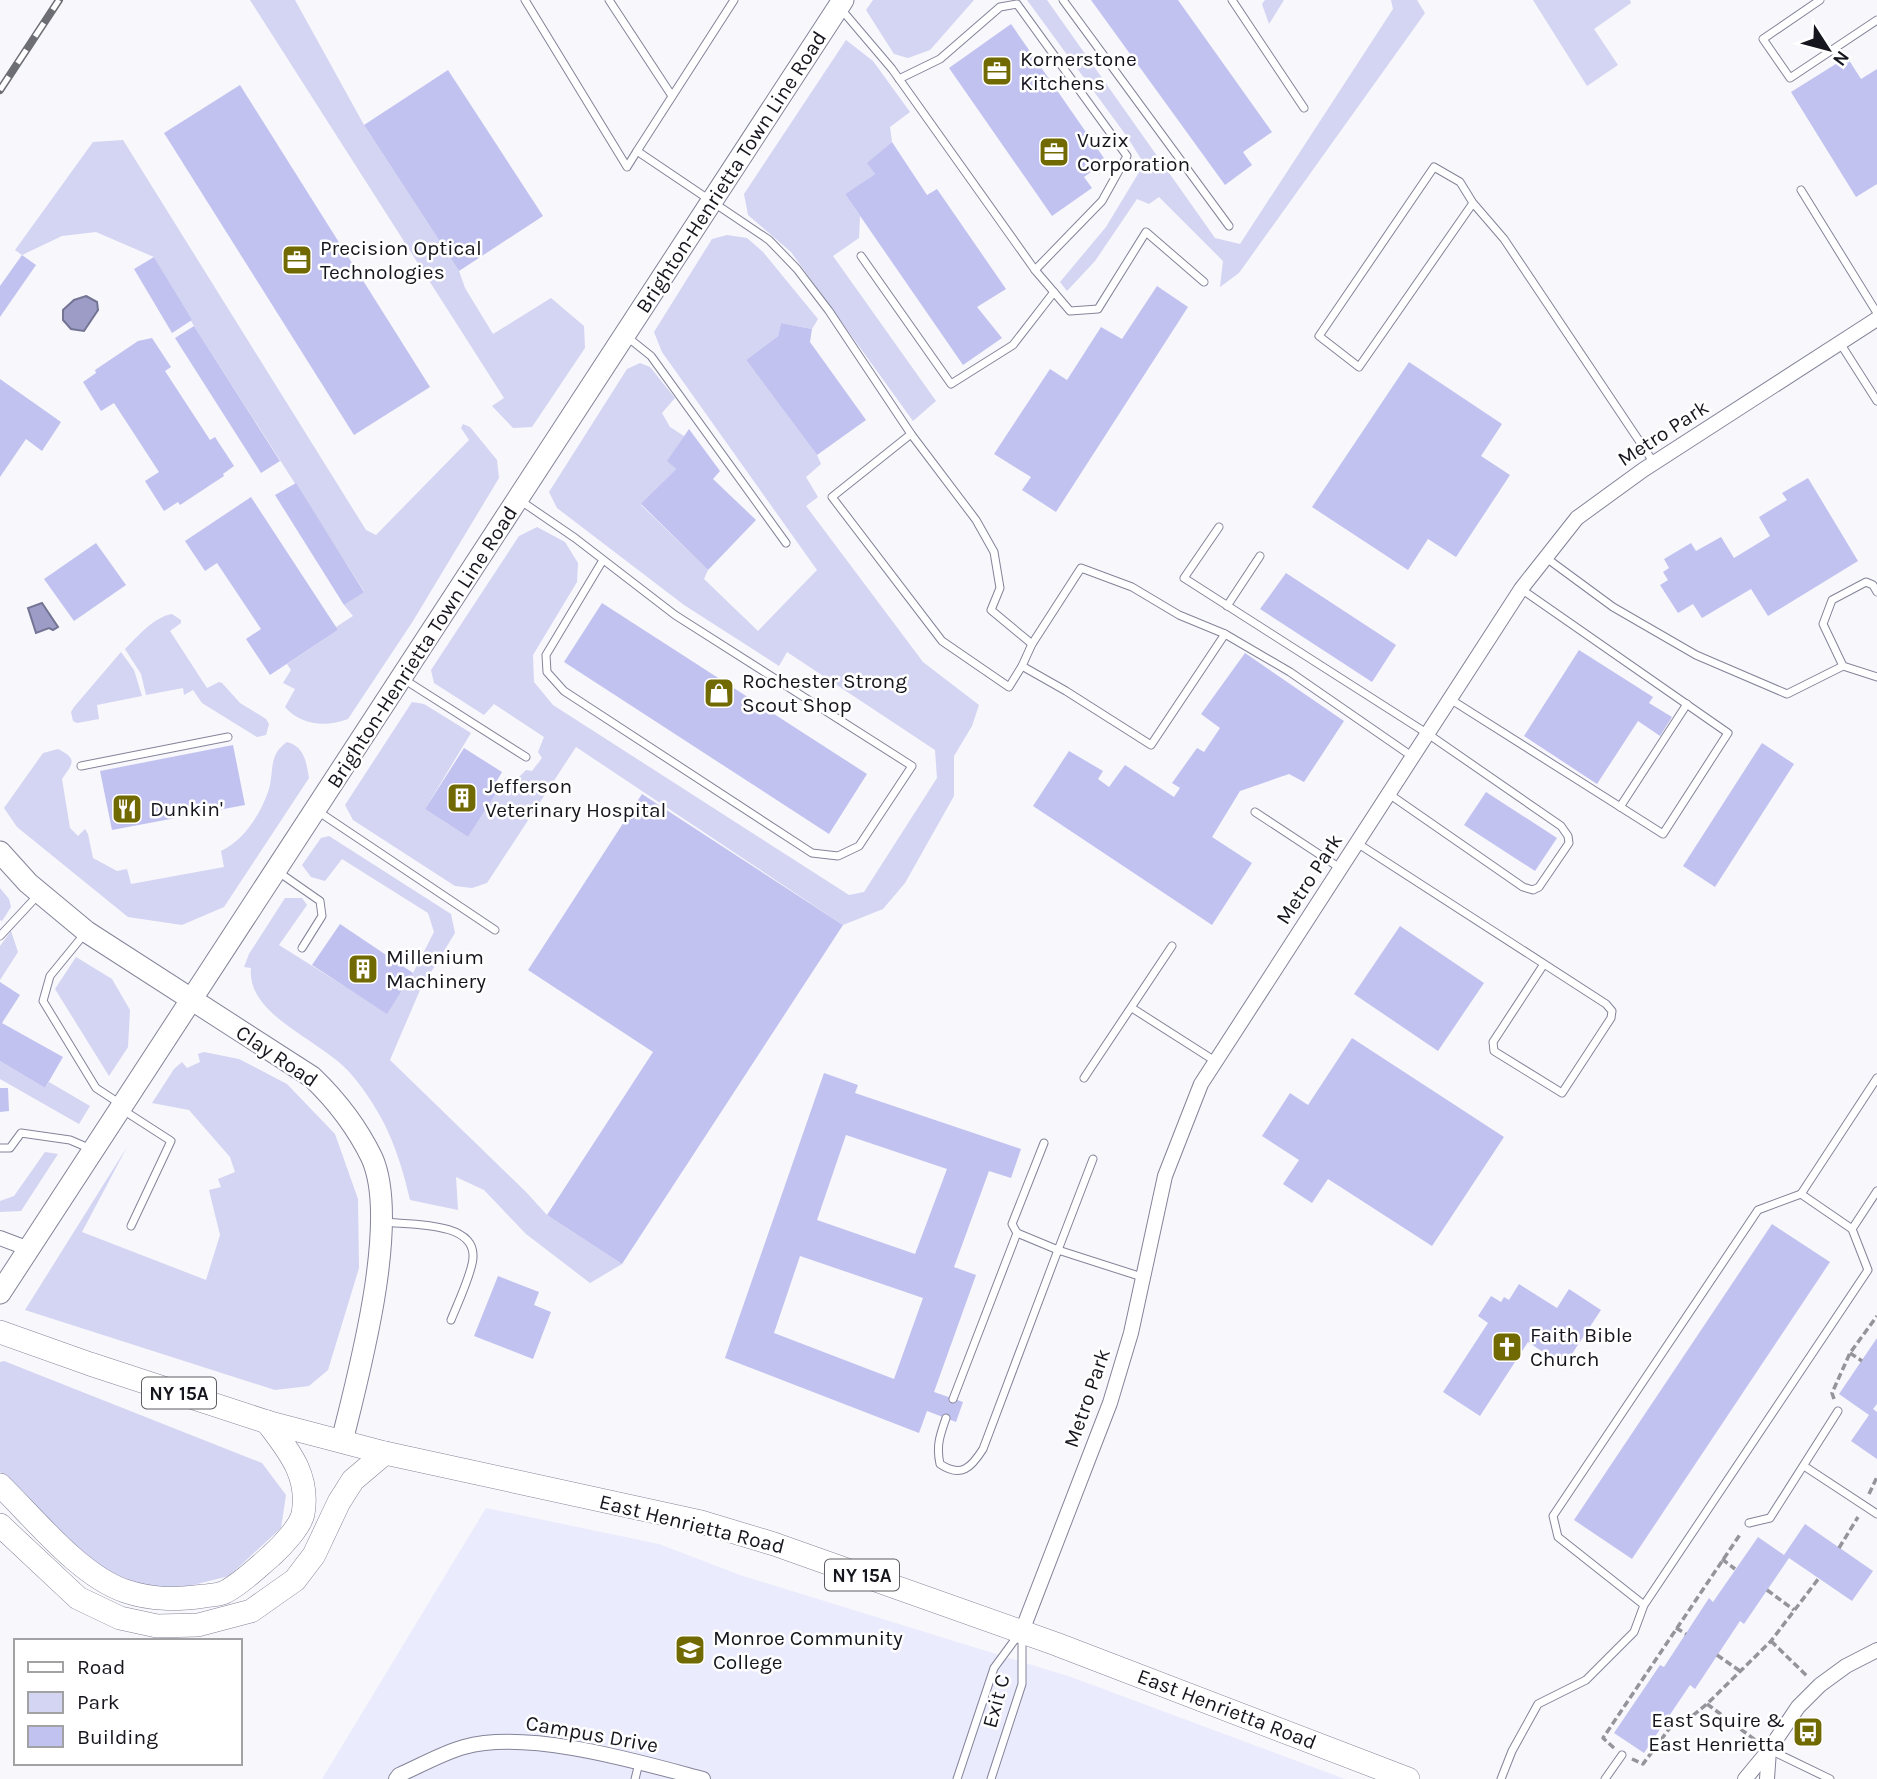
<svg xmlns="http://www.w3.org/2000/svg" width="1877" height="1779" font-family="Karla,sans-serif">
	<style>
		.built { fill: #ebebfe }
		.green { fill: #d4d4f3 }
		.water { fill: #9c9cc7; stroke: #747494; stroke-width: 2 }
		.building { fill: #c2c2f0; fill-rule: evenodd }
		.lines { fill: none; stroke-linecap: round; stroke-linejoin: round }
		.lane-casing { stroke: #84849a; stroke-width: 9 }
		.street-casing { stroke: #84849a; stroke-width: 16 }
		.secondary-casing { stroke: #84849a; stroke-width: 23 }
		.primary-casing { stroke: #84849a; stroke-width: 24 }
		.path { stroke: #94949a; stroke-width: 3.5; stroke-dasharray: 7 3.5; stroke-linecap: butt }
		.lane { stroke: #fff; stroke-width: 7 }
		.street { stroke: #fff; stroke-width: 14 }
		.secondary { stroke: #fff; stroke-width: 21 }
		.primary { stroke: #fff; stroke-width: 23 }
		.rail-casing { stroke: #6d6d74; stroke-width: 8 }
		.rail { stroke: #fff; stroke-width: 5; stroke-dasharray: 16; stroke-linecap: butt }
		.labels { text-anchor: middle; stroke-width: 5; stroke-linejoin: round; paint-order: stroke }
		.shield { fill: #fff; stroke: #5c5c62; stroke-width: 2 }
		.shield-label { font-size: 19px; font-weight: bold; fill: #16161e }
		.poi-label { font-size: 21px; fill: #16161e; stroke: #fff; text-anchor: start }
		.street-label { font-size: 21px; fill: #16161e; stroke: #fff }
	</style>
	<rect width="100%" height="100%" fill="#f7f7fc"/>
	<polygon class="built" points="486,1508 659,1544 740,1575 1071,1677 1345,1779 322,1779"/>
	<g class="green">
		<polygon points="250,0 295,0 364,125 459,271 465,288 493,334 551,298 584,326 585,348 532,427 513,428 492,406 504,398"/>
		<polygon points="873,0 974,0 930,50 908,58 894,54 866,10"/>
		<polygon points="1027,0 1047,0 1215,238 1240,244 1393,9 1391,0 1417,0 1425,13 1239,273 1220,287 1223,261 1159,197 1149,204 1137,199 1095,261 1067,291 1060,282 1106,227 1144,164 1128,138"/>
		<polygon points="1265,0 1284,0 1269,24 1262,4"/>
		<polygon points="1533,0 1630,0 1631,3 1594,29 1618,65 1587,86"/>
		<polygon points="846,40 873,61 910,112 890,127 892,142 868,163 875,174 845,194 860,216 859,238 833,256 936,401 913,421 791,252 748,215 744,194"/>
		<path d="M123,140L366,530L376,535L469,440L461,428L463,424L470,427L497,460L499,478L413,621L348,719C326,727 302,726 285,707L295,689L283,683L291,670L287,664L338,630L336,627L353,616L344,605L364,591L194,326L154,257L96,232L62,236L22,255L15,250L93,142Z"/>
		<polygon points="727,235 747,238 763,252 818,319 812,329 781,323 778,336 746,360 817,455 821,464 806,477 818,497 806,506 923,662 979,705 972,726 954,756 954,796 905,883 883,909 843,925 576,747 487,883 472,888 455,886 353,820 345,805 412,702 424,704 471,733 425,809 468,837 506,777 514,782 526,770 532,771 542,758 538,752 544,737 494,704 484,715 434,683 431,670 519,536 537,527 565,542 578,563 577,582 533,655 534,682 553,705 849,895 864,892 937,778 935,750 787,652 779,666 684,605 557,508 549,492 627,369 640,363 650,367 675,398 662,413 670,427 684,436 668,461 676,469 641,505 708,570 704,579 758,631 817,570 662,352 654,332 712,239"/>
		<path d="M172,614L181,620V623L170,631L207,688L219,682L222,683L240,703L266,719L269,724L266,735L257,737L202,703L193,690L184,695L183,688L146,695L141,674L125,649C138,636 154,617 172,614Z"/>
		<polygon points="121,652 134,670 142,696 97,705 99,719 77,723 73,721 71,712 74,707"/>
		<path d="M287,742C305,747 306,762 309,778L224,907L182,925L128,917L17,827L4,808L43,753L58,749C78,759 73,763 62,779L70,828L78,836L85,829L88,834L93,858L117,871L127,869L131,884L224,867L221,851C243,841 260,815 268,792C275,772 267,756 287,742Z"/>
		<path d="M329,836L451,914L455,933L420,990L390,1060L526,1192L547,1215L622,1264L590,1283L526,1234L484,1190L456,1177L458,1210L410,1200C399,1151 384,1113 351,1074C324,1041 246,1016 251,968L244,967L249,954L285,898H302L307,905L279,945L387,1013L413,973L434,932L428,913L342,859L325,881L311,877L302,865L321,838Z"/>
		<polygon points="0,888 9,899 11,907 2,921 0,920"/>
		<polygon points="11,931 18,952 0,980 0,946"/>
		<polygon points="76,957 112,979 130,1010 128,1047 109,1076 55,989"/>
		<polygon points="204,1052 239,1059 287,1084 335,1134 358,1199 359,1268 328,1370 309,1386 275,1390 25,1310 127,1147 82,1232 206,1280 220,1235 209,1190 221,1187 218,1179 235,1172 230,1157 189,1110 152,1103 174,1069 182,1062 187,1068 200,1062 198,1054"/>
		<polygon points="0,1061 45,1088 49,1082 90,1106 79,1124 0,1079"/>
		<polygon points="45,1152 58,1154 21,1211 0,1212 0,1201 14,1196"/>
		<polygon points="4,1361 262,1463 286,1495 281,1528 229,1576 173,1590 112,1578 68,1541 0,1472 0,1362"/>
	</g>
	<g class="water">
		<polygon points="86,296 97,302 98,310 84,331 71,329 63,320 63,310 74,300"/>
		<polygon points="42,603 58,627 53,630 49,628 36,633 28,608"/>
	</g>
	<g class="building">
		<polygon points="1091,0 1178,0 1272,132 1243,152 1252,165 1225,185"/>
		<polygon points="1011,24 1106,161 1084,177 1092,188 1052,216 949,68"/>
		<polygon points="1847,57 1861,79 1877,69 1877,184 1856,197 1791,92"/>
		<polygon points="448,70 543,216 459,271 364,125"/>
		<polygon points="240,85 430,387 354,435 164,133"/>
		<polygon points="892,142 927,195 937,189 1006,289 977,307 1002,338 963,365 845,194 875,174 867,163"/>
		<polygon points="22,255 36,265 0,317 0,286"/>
		<polygon points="154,257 192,320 172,333 134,269"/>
		<polygon points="1157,286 1188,307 1056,512 1022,490 1031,477 994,454 1050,369 1067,380 1101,327 1122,339"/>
		<polygon points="781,323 812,329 810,342 866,420 817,455 746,360 778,336"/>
		<polygon points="194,326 280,461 261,473 175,338"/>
		<polygon points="152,338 171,367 165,371 210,440 215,437 234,466 223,474 224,476 180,505 178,502 164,511 145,481 159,472 114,403 101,411 83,382 96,373 95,370 138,341"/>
		<polygon points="1409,362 1502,424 1481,456 1510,475 1456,557 1428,539 1408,570 1312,507"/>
		<polygon points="0,379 61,422 42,451 26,439 0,477"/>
		<polygon points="689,429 720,471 713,479 756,520 708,570 641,504 676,469 667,461"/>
		<polygon points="1808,478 1858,561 1768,616 1751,589 1702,618 1693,604 1678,613 1660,585 1668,580 1663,572 1669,568 1664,559 1691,543 1696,551 1721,537 1734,558 1770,536 1759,517 1787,500 1782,493"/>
		<polygon points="296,483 364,592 344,605 275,495"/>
		<polygon points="251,497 338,630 270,675 246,639 261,629 217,563 205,571 185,541"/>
		<polygon points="96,543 126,585 74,621 44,579"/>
		<polygon points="1286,573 1396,645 1372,682 1260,609"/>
		<polygon points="602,603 867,774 829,834 564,662"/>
		<polygon points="1579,650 1653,697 1649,703 1672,717 1660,736 1638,721 1597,784 1524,736"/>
		<polygon points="1245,653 1344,721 1304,782 1289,774 1240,791 1212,837 1252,863 1212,925 1033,806 1069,751 1103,771 1098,779 1109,787 1125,765 1174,797 1180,788 1172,783 1197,748 1204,752 1220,728 1201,714"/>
		<polygon points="1762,743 1794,764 1715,887 1683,866"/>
		<polygon points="233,745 245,805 112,830 100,771"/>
		<polygon points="464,748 502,772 495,784 500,787 468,837 425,809"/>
		<polygon points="1486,792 1557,838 1535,871 1464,825"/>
		<polygon points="642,794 843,925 622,1264 547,1215 653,1052 528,970"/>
		<polygon points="340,924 413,973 387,1014 312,965"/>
		<polygon points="1400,926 1484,983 1438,1051 1354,994"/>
		<polygon points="0,982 20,995 2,1023 63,1057 45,1088 0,1061"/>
		<polygon points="1352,1038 1504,1137 1432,1246 1328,1179 1312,1203 1283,1184 1299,1160 1262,1136 1290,1093 1308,1105"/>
		<path d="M824,1073L858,1085L855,1093L1021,1149L1011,1178L989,1171L954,1267L976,1275L934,1392L963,1402L956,1422L927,1411L919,1433L725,1358ZM846,1135L947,1169L915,1254L817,1220ZM800,1256L923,1298L894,1379L774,1333Z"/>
		<polygon points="0,1088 8,1088 9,1111 0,1112"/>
		<polygon points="1772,1224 1830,1262 1632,1559 1574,1520"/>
		<polygon points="498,1276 539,1292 534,1305 551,1312 533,1359 474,1336"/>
		<polygon points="1519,1284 1557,1308 1569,1289 1601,1310 1564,1366 1528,1342 1480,1416 1443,1392 1488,1323 1478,1316 1491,1296 1501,1302 1504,1297 1509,1300"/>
		<polygon points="1877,1338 1877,1404 1873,1409 1877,1412 1877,1459 1851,1441 1869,1415 1839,1394"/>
		<polygon points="1805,1524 1873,1571 1852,1601 1789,1558 1744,1624 1740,1621 1695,1689 1690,1685 1644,1753 1614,1733 1660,1665 1664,1667 1709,1598 1713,1602 1758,1537 1784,1555"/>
	</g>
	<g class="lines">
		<g class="lane-casing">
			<g id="lane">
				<polyline points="525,0 627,167 637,151"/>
				<polyline points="609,0 672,96"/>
				<polyline points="734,0 637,151 769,240 797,269 829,311 911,434 976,520 994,552 1000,588 991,610 1032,644 1081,568 1132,587 1179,615 1225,634 1290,672 1413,757"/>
				<polyline points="1063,0 1229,226"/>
				<polyline points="1232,0 1304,108"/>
				<polyline points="1820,0 1763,39 1790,78 1877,20"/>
				<polyline points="841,9 892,69 1035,270 1070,311 1098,309 1146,232 1204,282"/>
				<polyline points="899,79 940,59 1000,7 1017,4 1127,156 1102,201 1035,270"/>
				<polyline points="1801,190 1877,313"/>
				<polyline points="1473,203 1460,182 1434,167 1319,336 1359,367 1473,203 1504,239 1654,463"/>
				<polyline points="861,256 951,384 1013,345 1054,292"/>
				<polyline points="626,336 651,356 786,543"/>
				<polyline points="1840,343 1877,401"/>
				<polyline points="911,434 832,497 942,641 1009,687 1022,666"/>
				<polyline points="518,499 575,538 675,615 912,766 859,846 838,856 812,853 564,691 547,672 546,655 603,560"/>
				<polyline points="1219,527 1184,578 1428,734 1561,826 1568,836 1569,843 1539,887 1533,890 1523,887 1389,794"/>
				<polyline points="1545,557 1613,607 1696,655 1787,694 1843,666"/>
				<polyline points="1877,592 1873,585 1866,582 1832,600 1823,624 1843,666 1877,677"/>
				<polyline points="1227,606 1260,556"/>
				<polyline points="1032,644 1022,666 1066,691 1151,745 1225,634"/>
				<polyline points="405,680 526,757"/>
				<polyline points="1450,699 1663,834 1728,733 1521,589"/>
				<polyline points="81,766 228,737"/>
				<polyline points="1620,807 1687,704"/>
				<polyline points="316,810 495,930"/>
				<polyline points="1255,812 1340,868"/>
				<polyline points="1357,843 1606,1004 1612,1011 1611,1018 1562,1093 1494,1051 1493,1042 1544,964"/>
				<polyline points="277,871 320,901 322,916 302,948"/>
				<polyline points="86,932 50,976 43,1001 96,1088 119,1103"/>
				<polyline points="0,936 39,894"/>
				<polyline points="1132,1008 1215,1061"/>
				<polyline points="1084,1078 1172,946"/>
				<polyline points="123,1110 171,1141 131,1226"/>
				<polyline points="1044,1143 1012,1224 1017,1233 1058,1250 1093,1159"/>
				<polyline points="0,1148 10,1148 21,1133 70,1140 91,1149"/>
				<polyline points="1801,1194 1877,1078"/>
				<path d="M384,1222C409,1225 475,1221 473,1257C473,1271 457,1305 451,1320"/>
				<polyline points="1852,1229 1877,1191"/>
				<polyline points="953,1399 1017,1233"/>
				<path d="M946,1418C940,1435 936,1446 940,1464C961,1478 971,1468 983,1449L1058,1250L1142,1277"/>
				<polyline points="1804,1466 1877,1514"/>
				<polyline points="1749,1523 1770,1518 1838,1411"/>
				<polyline points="1770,1750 1830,1779"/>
				<polyline points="635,1779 639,1763"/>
				<polyline points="957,1779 994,1668 1019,1634"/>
				<polyline points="991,1779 1022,1684 1022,1635"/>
				<polyline points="1501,1779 1512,1751 1538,1704 1586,1680 1634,1632 1644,1605 1868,1270 1852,1229 1801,1194 1758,1210 1553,1516 1558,1537 1644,1605"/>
				<polyline points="1605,1779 1622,1755"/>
			</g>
		</g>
		<g class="street-casing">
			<g id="street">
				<polyline points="0,1238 29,1249"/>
				<polyline points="1022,1631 1110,1403 1131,1333 1165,1176 1201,1084 1521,589 1577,518 1643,470 1877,319"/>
				<path d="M396,1779L399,1775C420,1766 442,1753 464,1747C528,1729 639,1762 703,1779"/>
				<polyline points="1745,1779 1769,1750 1798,1707 1820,1685 1846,1666 1877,1650"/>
				<polyline points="1767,1779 1769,1750"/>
			</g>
		</g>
		<g class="secondary-casing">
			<g id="secondary">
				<path d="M0,852L28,883L87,932L312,1077C336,1100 357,1127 372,1158C400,1221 359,1373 342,1441"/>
				<polyline points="0,1293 843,0"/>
			</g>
		</g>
		<g class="primary-casing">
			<g id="primary">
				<polyline points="0,1332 90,1364 267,1422 385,1453 701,1522 774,1544 1056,1644 1408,1779"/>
				<path d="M0,1485C34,1518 80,1576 125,1591C152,1600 176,1600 204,1596C211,1595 219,1595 225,1592C242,1583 257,1568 271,1556C282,1546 300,1527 303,1514C310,1475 288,1450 267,1422"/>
				<polyline points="0,1525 78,1598 120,1618 157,1626 198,1625 251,1611 295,1580 314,1555 339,1502 353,1480 385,1453"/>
			</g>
		</g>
		<g class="path">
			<polyline points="1850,1353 1862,1361"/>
			<polyline points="1834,1399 1832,1393 1850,1353 1877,1316"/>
			<polyline points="1869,1494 1877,1477"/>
			<polyline points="1839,1548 1858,1517"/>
			<polyline points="1722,1559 1735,1569"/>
			<polyline points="1767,1590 1794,1610"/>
			<polyline points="1676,1628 1686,1634"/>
			<polyline points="1771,1641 1807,1676"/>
			<polyline points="1717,1655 1740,1671"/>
			<polyline points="1707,1704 1758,1742"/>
			<polyline points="1666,1720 1672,1725"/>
			<polyline points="1614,1748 1603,1738 1741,1533"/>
			<polyline points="1632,1759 1643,1764 1672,1725 1686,1721 1707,1704 1771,1641 1819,1578"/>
		</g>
		<use href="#lane" class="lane"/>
		<use href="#street" class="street"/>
		<use href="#secondary" class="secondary"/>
		<use href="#primary" class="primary"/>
		<g class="rail-casing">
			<polyline id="rail" points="0,90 59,0"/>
		</g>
		<use href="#rail" class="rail"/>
	</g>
	<defs>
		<g id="office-square" transform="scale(1.575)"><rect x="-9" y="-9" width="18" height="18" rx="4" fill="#716a03" stroke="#fff"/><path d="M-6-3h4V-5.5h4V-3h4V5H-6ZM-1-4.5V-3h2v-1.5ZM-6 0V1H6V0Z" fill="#fff"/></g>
		<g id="shop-square" transform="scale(1.575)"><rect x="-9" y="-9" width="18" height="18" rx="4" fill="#716a03" stroke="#fff"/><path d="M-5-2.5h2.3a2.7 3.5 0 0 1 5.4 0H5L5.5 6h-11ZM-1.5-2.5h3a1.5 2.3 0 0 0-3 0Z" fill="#fff"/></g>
		<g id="building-square" transform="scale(1.575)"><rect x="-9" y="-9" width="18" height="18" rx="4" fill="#716a03" stroke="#fff"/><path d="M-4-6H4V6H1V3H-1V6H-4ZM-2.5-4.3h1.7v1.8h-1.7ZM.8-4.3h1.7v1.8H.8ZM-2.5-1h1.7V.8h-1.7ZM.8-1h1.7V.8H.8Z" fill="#fff"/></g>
		<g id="restaurant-square" transform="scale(1.575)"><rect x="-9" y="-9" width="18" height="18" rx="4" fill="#716a03" stroke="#fff"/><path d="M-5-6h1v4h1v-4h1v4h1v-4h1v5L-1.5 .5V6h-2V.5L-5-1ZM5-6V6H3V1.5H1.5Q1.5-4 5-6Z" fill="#fff"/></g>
		<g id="church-square" transform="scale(1.575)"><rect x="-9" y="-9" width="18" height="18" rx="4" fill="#716a03" stroke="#fff"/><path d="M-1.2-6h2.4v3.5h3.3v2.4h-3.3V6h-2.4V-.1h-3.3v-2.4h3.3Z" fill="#fff"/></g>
		<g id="university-square" transform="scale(1.575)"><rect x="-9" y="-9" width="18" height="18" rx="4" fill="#716a03" stroke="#fff"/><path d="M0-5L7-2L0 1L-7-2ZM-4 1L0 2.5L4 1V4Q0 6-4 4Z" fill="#fff"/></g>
		<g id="bus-square" transform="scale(1.575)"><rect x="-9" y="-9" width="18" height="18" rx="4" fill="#716a03" stroke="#fff"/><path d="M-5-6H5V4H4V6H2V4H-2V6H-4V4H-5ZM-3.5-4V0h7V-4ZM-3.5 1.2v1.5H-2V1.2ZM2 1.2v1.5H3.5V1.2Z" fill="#fff"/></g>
	</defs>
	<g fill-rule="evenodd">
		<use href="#office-square" x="997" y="71"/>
		<use href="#office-square" x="1054" y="152"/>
		<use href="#office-square" x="297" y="260"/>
		<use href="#shop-square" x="719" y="693"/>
		<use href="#building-square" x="462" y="798"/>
		<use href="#restaurant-square" x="127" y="809"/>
		<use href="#building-square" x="363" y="969"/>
		<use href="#church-square" x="1507" y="1347"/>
		<use href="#university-square" x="690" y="1650"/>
		<use href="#bus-square" x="1808" y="1732"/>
	</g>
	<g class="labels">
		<g class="shield">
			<rect x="142" y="1377.5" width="74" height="31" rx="5"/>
			<rect x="825" y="1559.5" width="74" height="31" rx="5"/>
		</g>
		<g class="shield-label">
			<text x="179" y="1400">NY 15A</text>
			<text x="862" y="1582">NY 15A</text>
		</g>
		<g class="poi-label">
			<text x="1020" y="66">Kornerstone<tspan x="1020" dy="24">Kitchens</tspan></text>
			<text x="1077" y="147">Vuzix<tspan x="1077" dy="24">Corporation</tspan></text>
			<text x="320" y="255">Precision Optical<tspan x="320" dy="24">Technologies</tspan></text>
			<text x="742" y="688">Rochester Strong<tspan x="742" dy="24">Scout Shop</tspan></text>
			<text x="485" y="793">Jefferson<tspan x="485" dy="24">Veterinary Hospital</tspan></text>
			<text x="150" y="816">Dunkin'</text>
			<text x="386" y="964">Millenium<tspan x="386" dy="24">Machinery</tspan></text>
			<text x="1530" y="1342">Faith Bible<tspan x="1530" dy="24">Church</tspan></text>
			<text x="713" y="1645">Monroe Community<tspan x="713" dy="24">College</tspan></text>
			<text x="1785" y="1727" text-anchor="end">East Squire &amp;<tspan x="1785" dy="24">East Henrietta</tspan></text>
		</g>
		<g class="street-label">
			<text transform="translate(731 172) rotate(-57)" y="7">Brighton-Henrietta Town Line Road</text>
			<text transform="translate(1663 433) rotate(-33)" y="7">Metro Park</text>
			<text transform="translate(422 647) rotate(-57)" y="7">Brighton-Henrietta Town Line Road</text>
			<text transform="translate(1309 879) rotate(-57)" y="7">Metro Park</text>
			<text transform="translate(277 1056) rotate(34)" y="7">Clay Road</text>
			<text transform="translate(1087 1398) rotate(-71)" y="7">Metro Park</text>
			<text transform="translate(692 1524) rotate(14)" y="7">East Henrietta Road</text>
			<text transform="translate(996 1701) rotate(-75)" y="7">Exit C</text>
			<text transform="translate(1227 1709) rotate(21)" y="7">East Henrietta Road</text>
			<text transform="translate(592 1734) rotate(10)" y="7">Campus Drive</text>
		</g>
	</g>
	<rect x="14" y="1639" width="228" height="126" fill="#ffffff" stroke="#a2a2a5" stroke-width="2"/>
	<rect x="28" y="1662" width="35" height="10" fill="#ffffff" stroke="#a2a2a5" stroke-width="2"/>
	<text x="77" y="1674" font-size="21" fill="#16161e">Road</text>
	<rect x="28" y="1692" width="35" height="21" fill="#d4d4f3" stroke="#a2a2a5" stroke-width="2"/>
	<text x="77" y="1709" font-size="21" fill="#16161e">Park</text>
	<rect x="28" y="1726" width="35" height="21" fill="#c2c2f0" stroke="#a2a2a5" stroke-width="2"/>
	<text x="77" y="1744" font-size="21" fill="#16161e">Building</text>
	<g transform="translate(1828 49) rotate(126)" stroke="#ffffff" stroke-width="5" paint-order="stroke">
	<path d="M0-5L12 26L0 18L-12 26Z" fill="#16161e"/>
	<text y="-10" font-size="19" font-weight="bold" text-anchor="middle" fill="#16161e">N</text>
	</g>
</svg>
